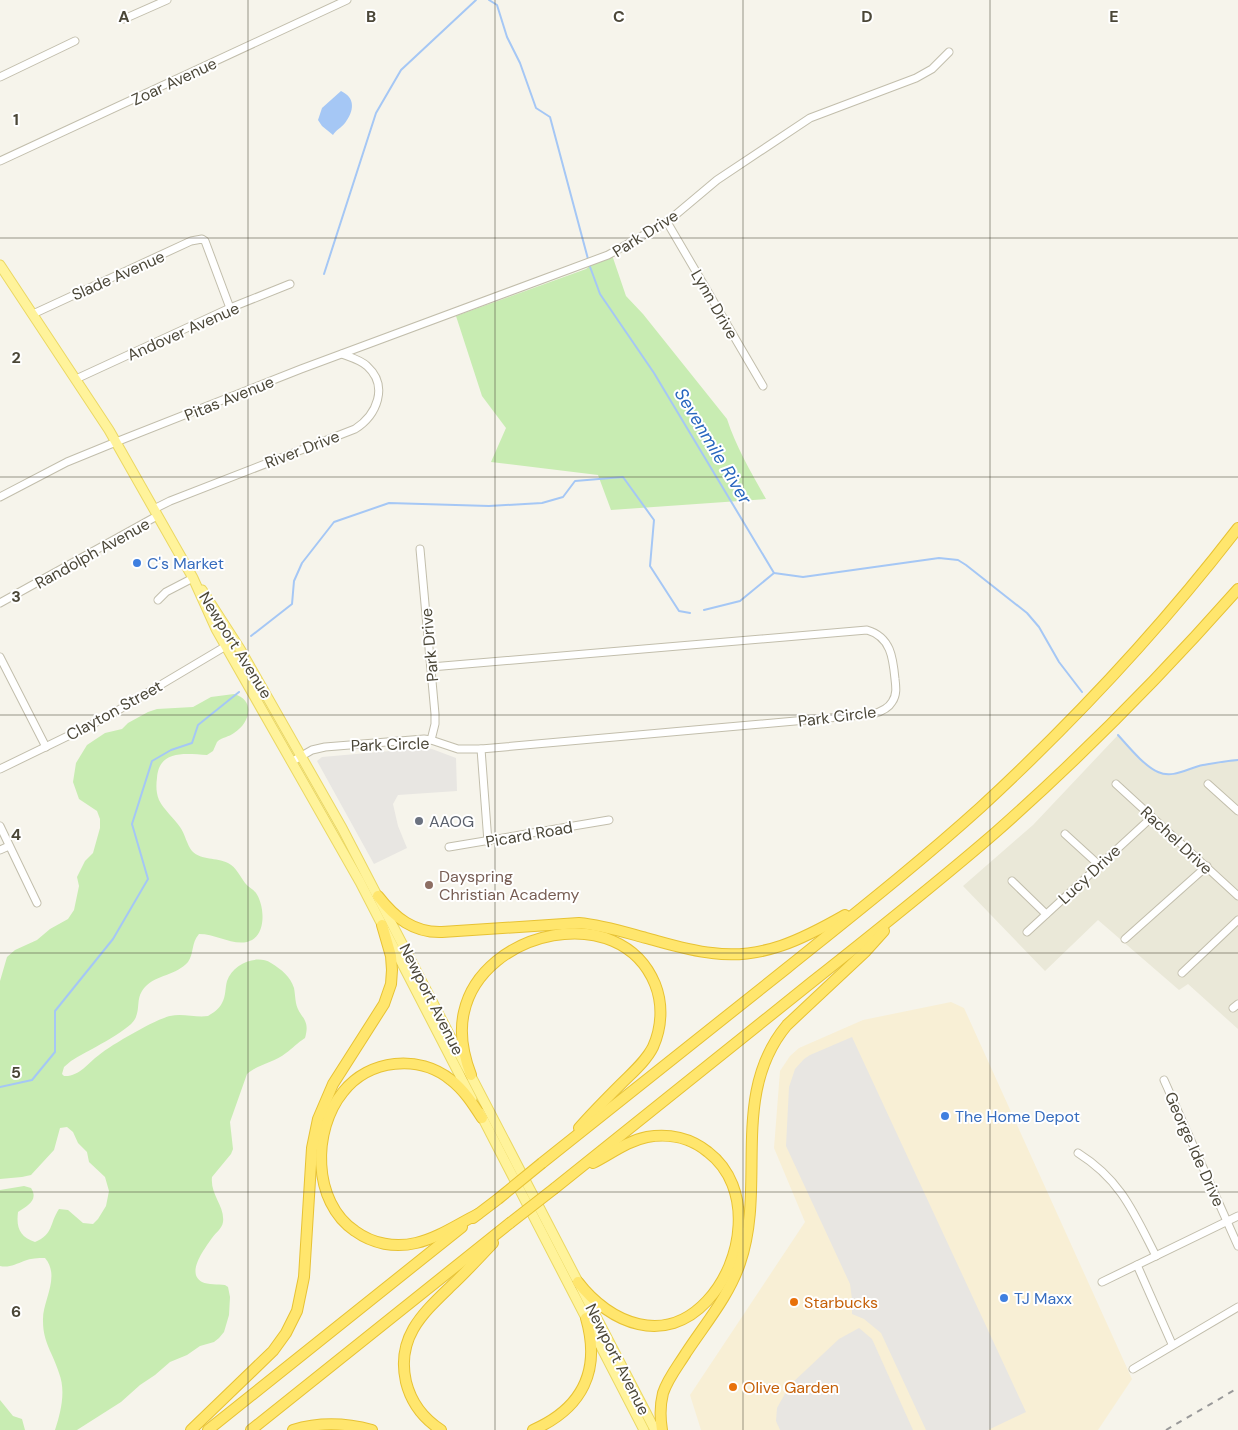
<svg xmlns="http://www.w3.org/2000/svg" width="1238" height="1430" font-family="'DM Sans',sans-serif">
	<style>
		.residential { fill: #eae8d8 }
		.commercial { fill: #f8efd5 }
		.green { fill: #c8ecb2 }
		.parking { fill: #e8e6e2 }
		.water { fill: #a5c7f5 }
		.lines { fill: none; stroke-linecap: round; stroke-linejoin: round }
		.stream { stroke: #a5c7f5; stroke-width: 2 }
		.minor-casing { stroke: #c2beac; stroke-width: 9 }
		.major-casing { stroke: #ebd863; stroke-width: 11 }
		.highway-casing { stroke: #e7c234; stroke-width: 12 }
		.minor { stroke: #fff; stroke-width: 7 }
		.major { stroke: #fff39b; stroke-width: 9 }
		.highway { stroke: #ffe66d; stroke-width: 10 }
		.rail { stroke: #999; stroke-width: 2; stroke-dasharray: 6 6; stroke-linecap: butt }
		.highway-bridge-casing { stroke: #e7c234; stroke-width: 12; stroke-linecap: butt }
		.highway-bridge { stroke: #ffe66d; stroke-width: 10 }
		.grid { fill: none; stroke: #4b4738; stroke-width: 1; stroke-opacity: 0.55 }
		.shop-dot { fill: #3f7fe0; stroke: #fff; stroke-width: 2 }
		.worship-dot { fill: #6b7280; stroke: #fff; stroke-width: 2 }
		.education-dot { fill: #8d6e63; stroke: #fff; stroke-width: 2 }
		.food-dot { fill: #e8710a; stroke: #fff; stroke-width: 2 }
		.labels { text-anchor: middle; stroke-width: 4; stroke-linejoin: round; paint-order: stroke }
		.street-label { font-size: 16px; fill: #4b4738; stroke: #fff }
		.shop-label { font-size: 16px; fill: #366cbe; stroke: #fff; text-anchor: start }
		.worship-label { font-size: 16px; fill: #5b616d; stroke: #fff; text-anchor: start }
		.education-label { font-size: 16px; fill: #785e54; stroke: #fff; text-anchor: start }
		.food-label { font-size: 16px; fill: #c56008; stroke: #fff; text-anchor: start }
		.water-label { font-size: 18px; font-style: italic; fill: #2967bf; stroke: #fff }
		.grid-label { font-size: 16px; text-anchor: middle; font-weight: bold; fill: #4b4738; stroke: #fff; stroke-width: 4; stroke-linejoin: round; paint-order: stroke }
	</style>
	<rect width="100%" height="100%" fill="#f6f4eb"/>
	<polygon class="residential" points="1118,735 1141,759 1156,772 1164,774 1172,775 1202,765 1238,760 1238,1029 1188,984 1179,990 1098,920 1045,971 963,886 1033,825"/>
	<polygon class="commercial" points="951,1002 964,1008 1132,1379 1098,1430 701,1430 690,1395 805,1222 774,1148 780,1071 790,1056 799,1048 863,1020"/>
	<g class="green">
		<path d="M611,252L626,296L643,314L727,419C736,447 752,474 766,499L611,510L598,475L491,462L506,428L482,396L456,316L586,269L603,255Z"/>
		<path d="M234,694C256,700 250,723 234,733C229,737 222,737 217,742L213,751L207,755C186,754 159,749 157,778C156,785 156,793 159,800C164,810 174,818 180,827C185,834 187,845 192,851C202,861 216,857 228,863C236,867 240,876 245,883C248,887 253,889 256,893C265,906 267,937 247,942C231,945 216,934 199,934C191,943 194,954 188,962C177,975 156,975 145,987C135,998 141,1008 135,1019C129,1031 85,1052 71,1061L64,1067L62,1074L64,1076C79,1077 88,1063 99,1055C111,1045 156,1019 170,1016C183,1013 196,1018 208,1016C213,1013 219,1009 222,1003C226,996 225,988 227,981C233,964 256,954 271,963C282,970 290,976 294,988C295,993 295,998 296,1003C299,1018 311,1018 305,1038C297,1043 293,1048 286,1053C274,1063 258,1064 247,1074L230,1122L233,1149L231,1154L212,1177C210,1195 225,1206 223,1222C222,1229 216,1232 212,1238C206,1247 185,1273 202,1282C208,1285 218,1284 225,1285L228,1287L230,1297L229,1315L224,1332L219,1338L214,1342L200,1346L187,1355L170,1362L155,1375L140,1385L121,1402L77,1430H55C61,1412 66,1391 59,1373C53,1353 43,1343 43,1321C42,1301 61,1277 45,1258C38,1258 31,1258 24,1261C16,1264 9,1268 0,1266V1190L24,1186L31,1188C39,1200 27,1206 18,1212C16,1228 20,1237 35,1242C54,1234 49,1224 59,1209L68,1210L83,1223L93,1224L98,1219L106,1206L109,1191L105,1177L89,1162L87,1152L78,1143L73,1132L67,1127L60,1128L54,1150L31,1175L22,1177L0,1179V981L7,957L15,950L37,940L50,929L68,919L74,910L79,886L77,877L85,861L93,853L100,828V819L97,811L79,799L73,782L76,763L87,745L105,733L122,729L128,723L148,712L157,709L193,707L211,697Z"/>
		<polygon points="0,1400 13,1416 22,1419 25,1430 0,1430"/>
	</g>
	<g class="parking">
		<polygon points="424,748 432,749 456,758 457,791 398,795 393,804 398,826 407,848 374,864 317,761 322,757"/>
		<polygon points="852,1037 1026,1412 988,1430 926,1430 881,1333 864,1319 852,1314 852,1299 850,1284 786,1146 789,1087 795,1069 804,1059 810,1055"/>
		<polygon points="859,1328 872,1339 913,1430 780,1430 776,1421 777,1408 790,1385 839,1339"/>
	</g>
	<path class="water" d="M341,91C356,98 354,111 345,123C341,128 336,130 333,135L322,126L318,120L322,108Z"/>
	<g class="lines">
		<g class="stream">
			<polyline points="489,0 497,5 507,37 520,63 536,108 550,117 588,259"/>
			<polyline points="589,264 600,294 654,373 774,573 803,577 939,558 958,560 966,565 1027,613 1039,627 1059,662 1082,692"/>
			<polyline points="324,274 376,113 401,70 476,0"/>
			<polyline points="704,610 740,601 774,573"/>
			<polyline points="251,636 292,604 294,581 302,563 334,522 389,503 489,506 542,503 563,497 575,481 623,477 654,520 650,566 679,611 690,613"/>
			<path d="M1118,735C1128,746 1144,766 1158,772C1173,779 1188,768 1203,765C1215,763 1226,761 1238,760"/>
			<polyline points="0,1087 32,1080 55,1052 55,1011 113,939 148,879 132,824 152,761 171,750 192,743 198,725 239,692"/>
		</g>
		<g class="minor-casing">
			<g id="minor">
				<polyline points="124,19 167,0"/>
				<polyline points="0,77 75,41"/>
				<polyline points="0,161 347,0"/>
				<polyline points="667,222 763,386"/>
				<polyline points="33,314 191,241 202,239 205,241 230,308"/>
				<polyline points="76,379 230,308 290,284"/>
				<polyline points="0,497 67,462 116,442 301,369 608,255 667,222 717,180 810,118 916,78 932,69 949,52"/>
				<path d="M154,509L170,501L355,429C377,415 389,386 367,366C361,360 350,357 342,354"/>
				<polyline points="420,549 435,714 435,724 431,740"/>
				<polyline points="158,600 166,592 193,578"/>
				<polyline points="0,603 157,516"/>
				<polyline points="0,657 46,747"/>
				<polyline points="481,749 488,842"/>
				<path d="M291,762L312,750L325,747L424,739L431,740L458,749H481L873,714C880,712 888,709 892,702C897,695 896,687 895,679C893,658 891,637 867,630L431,667"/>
				<polyline points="0,769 105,718 226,646"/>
				<polyline points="1116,784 1238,896"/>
				<polyline points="1208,784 1238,811"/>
				<polyline points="0,826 37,903"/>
				<polyline points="1065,834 1099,865"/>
				<polyline points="449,847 609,820"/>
				<polyline points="0,850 9,846"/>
				<polyline points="1012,881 1046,914"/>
				<polyline points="1027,932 1152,817"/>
				<polyline points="1125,939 1207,866"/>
				<polyline points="1182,973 1238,920"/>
				<polyline points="1233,1008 1238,1004"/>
				<polyline points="1164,1080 1238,1246"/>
				<path d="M1078,1153C1121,1180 1134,1213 1156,1256"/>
				<polyline points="1137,1265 1172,1344"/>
				<polyline points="1102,1282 1238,1216"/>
				<polyline points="1133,1369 1238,1307"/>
			</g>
		</g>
		<g class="major-casing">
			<g id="major">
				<polyline points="0,265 109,430 193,578 216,629 360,882 472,1099"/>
				<polyline points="202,590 240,649 342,828 655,1430"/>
				<polyline points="480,1113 644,1430"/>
			</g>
		</g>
		<g class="highway-casing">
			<g id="highway">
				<path d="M378,896C395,918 414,933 442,932L579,923C602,925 624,932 646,938C668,944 690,951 712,953C762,960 803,939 845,915"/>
				<path d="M471,1075C463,1054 459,1033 464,1012C482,930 620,899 655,984C663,1004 662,1027 653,1047C646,1061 633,1072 621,1084C607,1098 592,1113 579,1128"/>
				<path d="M542,1163C623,1098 705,1033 787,968C853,915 919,863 981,807C1074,721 1161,628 1238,528"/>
				<path d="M555,1188C641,1119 726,1051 812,982C874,933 936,884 996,832C1082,756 1162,675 1238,589"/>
				<path d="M478,1214C458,1224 438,1238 416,1243C395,1248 373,1244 355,1231C312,1202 312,1130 343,1092C369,1059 419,1054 451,1080C464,1090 473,1104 482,1118"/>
				<polyline points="473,1218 498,1199"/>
				<path d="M578,1282C610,1324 665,1346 707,1301C744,1262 754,1187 708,1152C691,1138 669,1133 647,1137C627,1141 611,1154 593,1163"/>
				<polyline points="191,1430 273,1351 286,1333 297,1311 304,1277 312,1148 318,1119 333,1084 384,1004 391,984 392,970 391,956 382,925"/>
				<polyline points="208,1430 462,1227"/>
				<polyline points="251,1430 510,1223"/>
				<path d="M293,1430C319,1422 346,1423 372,1430"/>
				<path d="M441,1430C424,1419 411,1402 406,1382C396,1338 422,1314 450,1287C465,1273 479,1258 493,1243"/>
				<path d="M533,1430C583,1408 601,1370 586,1318"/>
				<path d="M662,1430C660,1418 660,1405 663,1393C668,1378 678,1366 686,1353C705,1324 729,1296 740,1263C767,1185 729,1094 787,1025L866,951L884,931"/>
			</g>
		</g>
		<use href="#minor" class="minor"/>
		<use href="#major" class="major"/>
		<use href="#highway" class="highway"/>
		<polyline class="rail" points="1166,1430 1238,1388"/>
		<g class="highway-bridge-casing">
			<g id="highway-bridge">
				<polyline points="498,1199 542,1163"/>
				<polyline points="510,1223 555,1188"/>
			</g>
		</g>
		<use href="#highway-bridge" class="highway-bridge"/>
	</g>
	<path class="grid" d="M248,0V1430M495,0V1430M743,0V1430M990,0V1430M0,238H1238M0,477H1238M0,715H1238M0,953H1238M0,1192H1238"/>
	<g class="shop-dot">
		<circle cx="137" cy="563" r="5"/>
		<circle cx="945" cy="1116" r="5"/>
		<circle cx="1004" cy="1298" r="5"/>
	</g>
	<circle class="worship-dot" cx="419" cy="821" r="5"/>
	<circle class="education-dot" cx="429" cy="885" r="5"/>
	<g class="food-dot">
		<circle cx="794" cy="1302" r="5"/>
		<circle cx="733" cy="1387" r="5"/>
	</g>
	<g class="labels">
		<g class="street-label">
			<text transform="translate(174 81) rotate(-25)" y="6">Zoar Avenue</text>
			<text transform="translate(645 233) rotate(-32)" y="6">Park Drive</text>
			<text transform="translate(118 275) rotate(-24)" y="6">Slade Avenue</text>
			<text transform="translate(715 304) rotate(60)" y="6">Lynn Drive</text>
			<text transform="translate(183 331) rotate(-24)" y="6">Andover Avenue</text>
			<text transform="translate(229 398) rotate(-22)" y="6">Pitas Avenue</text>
			<text transform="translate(302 449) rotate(-21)" y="6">River Drive</text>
			<text transform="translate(92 553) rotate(-29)" y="6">Randolph Avenue</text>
			<text transform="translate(236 645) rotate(58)" y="6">Newport Avenue</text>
			<text transform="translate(429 645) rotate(-95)" y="6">Park Drive</text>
			<text transform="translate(114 710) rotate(-29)" y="6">Clayton Street</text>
			<text transform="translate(837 716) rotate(-7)" y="6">Park Circle</text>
			<text transform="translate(390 744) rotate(-2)" y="6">Park Circle</text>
			<text transform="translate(529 834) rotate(-10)" y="6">Picard Road</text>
			<text transform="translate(1177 840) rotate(43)" y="6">Rachel Drive</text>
			<text transform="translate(1089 874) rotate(-43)" y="6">Lucy Drive</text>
			<text transform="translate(432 999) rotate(63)" y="6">Newport Avenue</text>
			<text transform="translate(1195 1149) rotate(66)" y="6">George Ide Drive</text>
			<text transform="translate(618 1359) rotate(63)" y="6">Newport Avenue</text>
		</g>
		<g class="shop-label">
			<text x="147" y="569">C's Market</text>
			<text x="955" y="1122">The Home Depot</text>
			<text x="1014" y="1304">TJ Maxx</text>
		</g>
		<g class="worship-label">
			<text x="429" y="827">AAOG</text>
		</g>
		<g class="education-label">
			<text x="439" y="882">Dayspring<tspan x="439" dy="18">Christian Academy</tspan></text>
		</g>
		<g class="food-label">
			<text x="804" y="1308">Starbucks</text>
			<text x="743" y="1393">Olive Garden</text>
		</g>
		<g class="water-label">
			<text transform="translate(713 446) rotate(59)" y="6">Sevenmile River</text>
		</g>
	</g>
	<g class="grid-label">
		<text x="124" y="22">A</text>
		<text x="371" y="22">B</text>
		<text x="619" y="22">C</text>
		<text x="867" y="22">D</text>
		<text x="1114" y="22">E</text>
		<text x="16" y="125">1</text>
		<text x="16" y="363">2</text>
		<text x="16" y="602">3</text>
		<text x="16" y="840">4</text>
		<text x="16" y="1078">5</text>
		<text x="16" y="1317">6</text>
	</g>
</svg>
